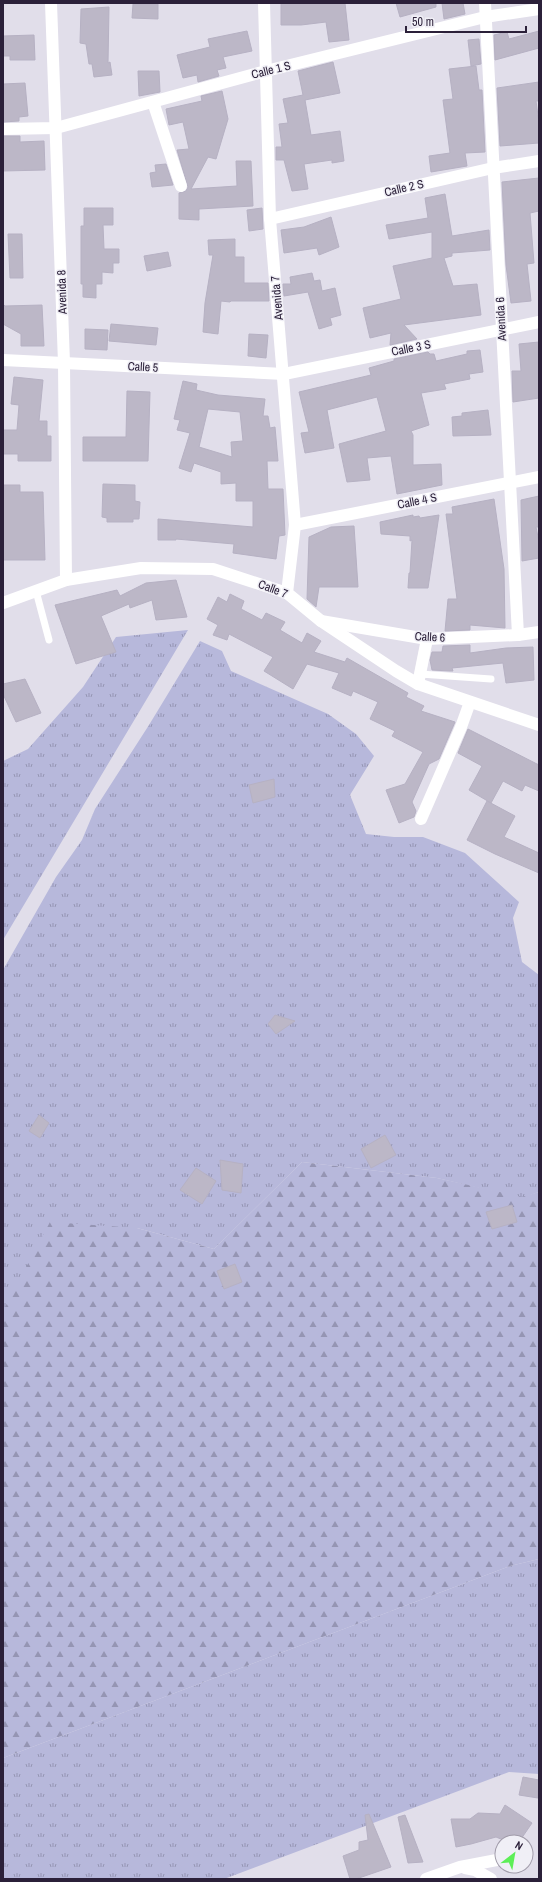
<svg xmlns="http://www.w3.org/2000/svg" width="542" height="1882" font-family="'Archivo Narrow',sans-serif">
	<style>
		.grass { fill: url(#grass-tufts) }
		.forest { fill: url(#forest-firs) }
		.building { fill: #bcb7c7; stroke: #b6b1c3; fill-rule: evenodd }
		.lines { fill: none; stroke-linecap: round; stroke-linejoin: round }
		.lane { stroke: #fff; stroke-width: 7 }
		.street { stroke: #fff; stroke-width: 12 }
		.secondary { stroke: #fff; stroke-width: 12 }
		.labels { text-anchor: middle; stroke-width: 3; stroke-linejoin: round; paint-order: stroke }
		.street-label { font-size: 12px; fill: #2b2039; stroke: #f0eff6 }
	</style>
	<defs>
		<pattern id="grass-tufts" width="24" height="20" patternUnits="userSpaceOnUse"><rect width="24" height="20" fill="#b7b8db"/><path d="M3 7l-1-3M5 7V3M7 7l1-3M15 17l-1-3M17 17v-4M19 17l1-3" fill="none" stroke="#9595b3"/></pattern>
		<pattern id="forest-firs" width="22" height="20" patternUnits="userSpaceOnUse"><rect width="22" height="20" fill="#b7b8db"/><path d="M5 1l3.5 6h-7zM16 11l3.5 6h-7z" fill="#9595b3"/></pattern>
	</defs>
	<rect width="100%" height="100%" fill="#e1deea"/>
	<g class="grass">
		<polygon points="188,630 3,940 3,761 28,749 83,687 116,637"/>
		<polygon points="200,641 222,651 231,671 328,714 356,734 374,756 350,795 366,834 394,837 423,837 465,853 519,902 513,918 522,962 539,975 539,1192 522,1198 437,1178 302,1162 214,1249 137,1228 3,1311 3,970 56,877 82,840 95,809 149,725"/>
		<polygon points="539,1559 539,1774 509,1772 224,1879 3,1879 3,1758 510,1566"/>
	</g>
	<polygon class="forest" points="302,1162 437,1178 522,1197 539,1192 539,1559 510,1566 3,1758 3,1311 50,1222 137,1228 214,1249"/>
	<g class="building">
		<polygon points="281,3 345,3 349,40 329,42 326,22 301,25 281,25"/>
		<polygon points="396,3 436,3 436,7 400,17"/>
		<polygon points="442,3 463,3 465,14 444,19"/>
		<polygon points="133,4 158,4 158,19 132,18"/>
		<polygon points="109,7 108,63 110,62 112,75 94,77 92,64 89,64 86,44 80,43 81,9"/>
		<polygon points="247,31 252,51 223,57 226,68 217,70 219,76 198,82 197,75 183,78 177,55 210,47 208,39"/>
		<polygon points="539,31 539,48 495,60 494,35 507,32 509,39"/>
		<polygon points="34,35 35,60 10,60 10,56 3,56 3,36"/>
		<polygon points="479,39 481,64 471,66 468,40"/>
		<polygon points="333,62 340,93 305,100 311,135 340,131 344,161 332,163 332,160 304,164 308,189 292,191 284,160 276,160 276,147 282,147 279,124 288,123 283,99 303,95 298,71"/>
		<polygon points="476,66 479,90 482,90 485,152 465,153 467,166 431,172 429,156 450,153 443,100 453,99 449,69"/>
		<polygon points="138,71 159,71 160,92 139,96"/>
		<polygon points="539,82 539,101 536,101 539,123 539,143 500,146 497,88"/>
		<polygon points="25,83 28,116 19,117 19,121 3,122 3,84"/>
		<polygon points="222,91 228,119 216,159 208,157 191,189 237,186 236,161 251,161 253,206 199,209 199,220 179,219 179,193 186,191 188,187 177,150 189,149 183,122 169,125 166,109 202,101 201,96"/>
		<polygon points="3,136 20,136 20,142 44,141 45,170 3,171"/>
		<polygon points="166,164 173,185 152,187 150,173 156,172 155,165"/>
		<polygon points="539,178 539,211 530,213 534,263 527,264 531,301 511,303 506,265 502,182"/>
		<polygon points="445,194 452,236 489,230 490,250 452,253 452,256 444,258 453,286 477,284 481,315 404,325 417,339 390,345 391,333 370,338 363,308 401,299 393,266 432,258 432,232 389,239 386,225 428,218 425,198"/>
		<polygon points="84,208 113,208 113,225 103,225 104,249 119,249 119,263 113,263 113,273 102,272 102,284 96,284 96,298 83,297 83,284 81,284 81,226 84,226"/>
		<polygon points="262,208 263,229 249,231 247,210"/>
		<polygon points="331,217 339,247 319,255 317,248 284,253 281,230 304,227"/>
		<polygon points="8,234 22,234 23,278 10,278"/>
		<polygon points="235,239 235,257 244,257 244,283 268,283 269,301 231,301 230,302 221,301 218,334 203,332 205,303 213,255 209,255 208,240"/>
		<polygon points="168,252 171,266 147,271 144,256"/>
		<polygon points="312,273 314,281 320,280 322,291 335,288 341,315 330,318 332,325 319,329 308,292 284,296 283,284 291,284 290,277"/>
		<polygon points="3,304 5,306 42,305 44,346 21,346 21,334 3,324"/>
		<polygon points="111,324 158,328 156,345 109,341"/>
		<polygon points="85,329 108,330 107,350 85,349"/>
		<polygon points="249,334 268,335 266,358 248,356"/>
		<polygon points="539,342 539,398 513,402 512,371 521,371 519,344"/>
		<polygon points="480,350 483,372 469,374 470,379 444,384 446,389 421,393 429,425 411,431 413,435 413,465 441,464 442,485 397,494 391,456 367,458 370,480 347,482 339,444 386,431 377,397 327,410 334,448 305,453 301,433 309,432 299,392 371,375 369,368 394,361 394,359 428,352 430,354 434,354 436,361 467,354 467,351"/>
		<polygon points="14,377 43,380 39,421 47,421 47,436 51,436 51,461 18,461 18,454 3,454 3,430 17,430 19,405 11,404"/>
		<path d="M183,381L197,384L196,390L218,395L265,399L263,416H268L270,428L275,427L278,461H267L268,489H283L285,535L279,536L276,559L233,553L234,544L176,539V540H158V519L253,527V501H236V483L221,484V472L194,463L191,472L179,468L190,433L177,430L180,420L174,419ZM208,409L240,412L243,441L231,442L232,457L199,447Z"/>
		<polygon points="127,391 150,392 148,461 83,461 83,437 126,437"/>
		<polygon points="488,410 491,435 453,436 452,417 462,416 462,413"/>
		<polygon points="103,484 135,485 135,501 140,502 139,519 133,519 133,522 107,522 107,518 102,517"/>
		<polygon points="3,485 20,485 20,492 43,492 45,560 3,560"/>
		<polygon points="539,496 539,527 536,527 539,542 539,558 522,561 521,500"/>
		<polygon points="494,499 504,569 505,628 470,625 470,630 445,631 448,599 457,599 446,514 453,514 452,507"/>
		<polygon points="413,515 413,517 419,516 420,518 439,515 428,588 408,588 409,573 410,573 412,540 410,541 410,536 381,534 380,522"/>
		<polygon points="354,526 358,587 319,587 316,607 307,599 309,537 331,527"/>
		<polygon points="176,580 187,617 156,620 152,600 130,608 129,604 101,616 116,652 76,664 55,605 117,590 120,596 146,583"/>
		<polygon points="230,594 244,601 241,609 262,620 266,613 285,622 280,630 302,643 307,633 321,641 314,652 345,662 347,658 408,693 406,697 424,706 421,711 455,722 439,759 429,764 412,802 416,811 414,817 399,823 386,790 405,784 423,752 392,736 395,731 370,719 378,702 353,691 351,696 332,688 339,673 307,664 293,689 264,671 273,657 229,634 227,640 213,635 218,625 207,619 218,597 227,602"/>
		<polygon points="470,645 470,653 506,648 533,647 534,680 506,683 503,663 452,668 453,671 450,671 432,670 430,660 432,652 442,652 443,646"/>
		<polygon points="25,679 41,713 16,722 3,694 3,684"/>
		<polygon points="468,729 539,765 539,791 525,785 522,791 503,781 491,803 469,790 482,766 458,753"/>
		<polygon points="274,779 275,797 253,803 249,785"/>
		<polygon points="487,801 515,816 504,837 539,853 539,873 495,854 467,840"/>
		<polygon points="275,1015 295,1021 276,1034 268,1024"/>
		<polygon points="39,1115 49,1123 40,1138 29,1131"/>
		<polygon points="385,1135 396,1155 371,1168 361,1149"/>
		<polygon points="220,1160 243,1164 241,1193 222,1190"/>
		<polygon points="196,1168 216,1181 202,1204 180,1190"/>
		<polygon points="512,1205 517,1222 492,1229 486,1212"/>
		<polygon points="235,1264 242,1282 224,1289 217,1271"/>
		<polygon points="523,1777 539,1780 538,1798 519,1795"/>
		<polygon points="505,1805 532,1823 519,1842 508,1842 496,1837 471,1844 456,1847 451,1819 470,1819 478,1813 500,1814"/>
		<polygon points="369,1814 391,1867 356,1879 350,1879 343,1856 359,1850 359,1842 368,1840 365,1815"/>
		<polygon points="405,1815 423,1862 408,1863 398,1817"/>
	</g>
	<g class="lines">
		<g class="lane">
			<polyline points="36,591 49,640"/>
			<polyline points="420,674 491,679"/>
		</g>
		<g class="street">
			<polyline points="51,3 64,363 66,580"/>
			<polyline points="485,3 518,635"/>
			<polyline points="153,102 181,186"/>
			<polyline points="3,129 56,128 266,71 485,17 539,9"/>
			<polyline points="270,219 493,168 539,161"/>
			<polyline points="3,360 284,374 539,322"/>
			<polyline points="295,525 539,477"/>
			<polyline points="3,603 66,580 141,568 213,569 287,593"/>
			<polyline points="321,621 427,639 518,635 539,632"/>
			<polyline points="418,684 427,639"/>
			<polyline points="421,819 461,727 470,702"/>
			<polyline points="465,1868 475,1870 491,1879"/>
			<polyline points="426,1879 460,1867 502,1859"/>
		</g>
		<polyline class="secondary" points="264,3 270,219 295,525 287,593 321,621 396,671 418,684 539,725"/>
	</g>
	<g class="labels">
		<g class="street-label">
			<text transform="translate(271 70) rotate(-14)" y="4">Calle 1 S</text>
			<text transform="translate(404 188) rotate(-13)" y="4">Calle 2 S</text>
			<text transform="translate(62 292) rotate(-92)" y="4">Avenida 8</text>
			<text transform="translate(277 298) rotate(-95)" y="4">Avenida 7</text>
			<text transform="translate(501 319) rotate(-93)" y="4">Avenida 6</text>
			<text transform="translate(411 348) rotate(-11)" y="4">Calle 3 S</text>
			<text transform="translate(143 367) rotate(3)" y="4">Calle 5</text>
			<text transform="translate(417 501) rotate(-11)" y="4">Calle 4 S</text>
			<text transform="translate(273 589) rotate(21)" y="4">Calle 7</text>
			<text transform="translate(430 637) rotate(3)" y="4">Calle 6</text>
		</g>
	</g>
	<rect width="542" height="1882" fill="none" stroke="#2b2039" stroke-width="8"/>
	<g transform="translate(514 1854) rotate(31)"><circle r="19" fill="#f0eff6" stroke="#a19caa"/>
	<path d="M0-3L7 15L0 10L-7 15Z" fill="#5def57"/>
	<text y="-6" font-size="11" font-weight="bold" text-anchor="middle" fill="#2b2039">N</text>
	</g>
	<path d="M406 26v6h120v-6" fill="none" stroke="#2b2039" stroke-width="2"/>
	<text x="412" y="26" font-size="12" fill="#2b2039" stroke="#f0eff6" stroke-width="3" paint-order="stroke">50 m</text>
</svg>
